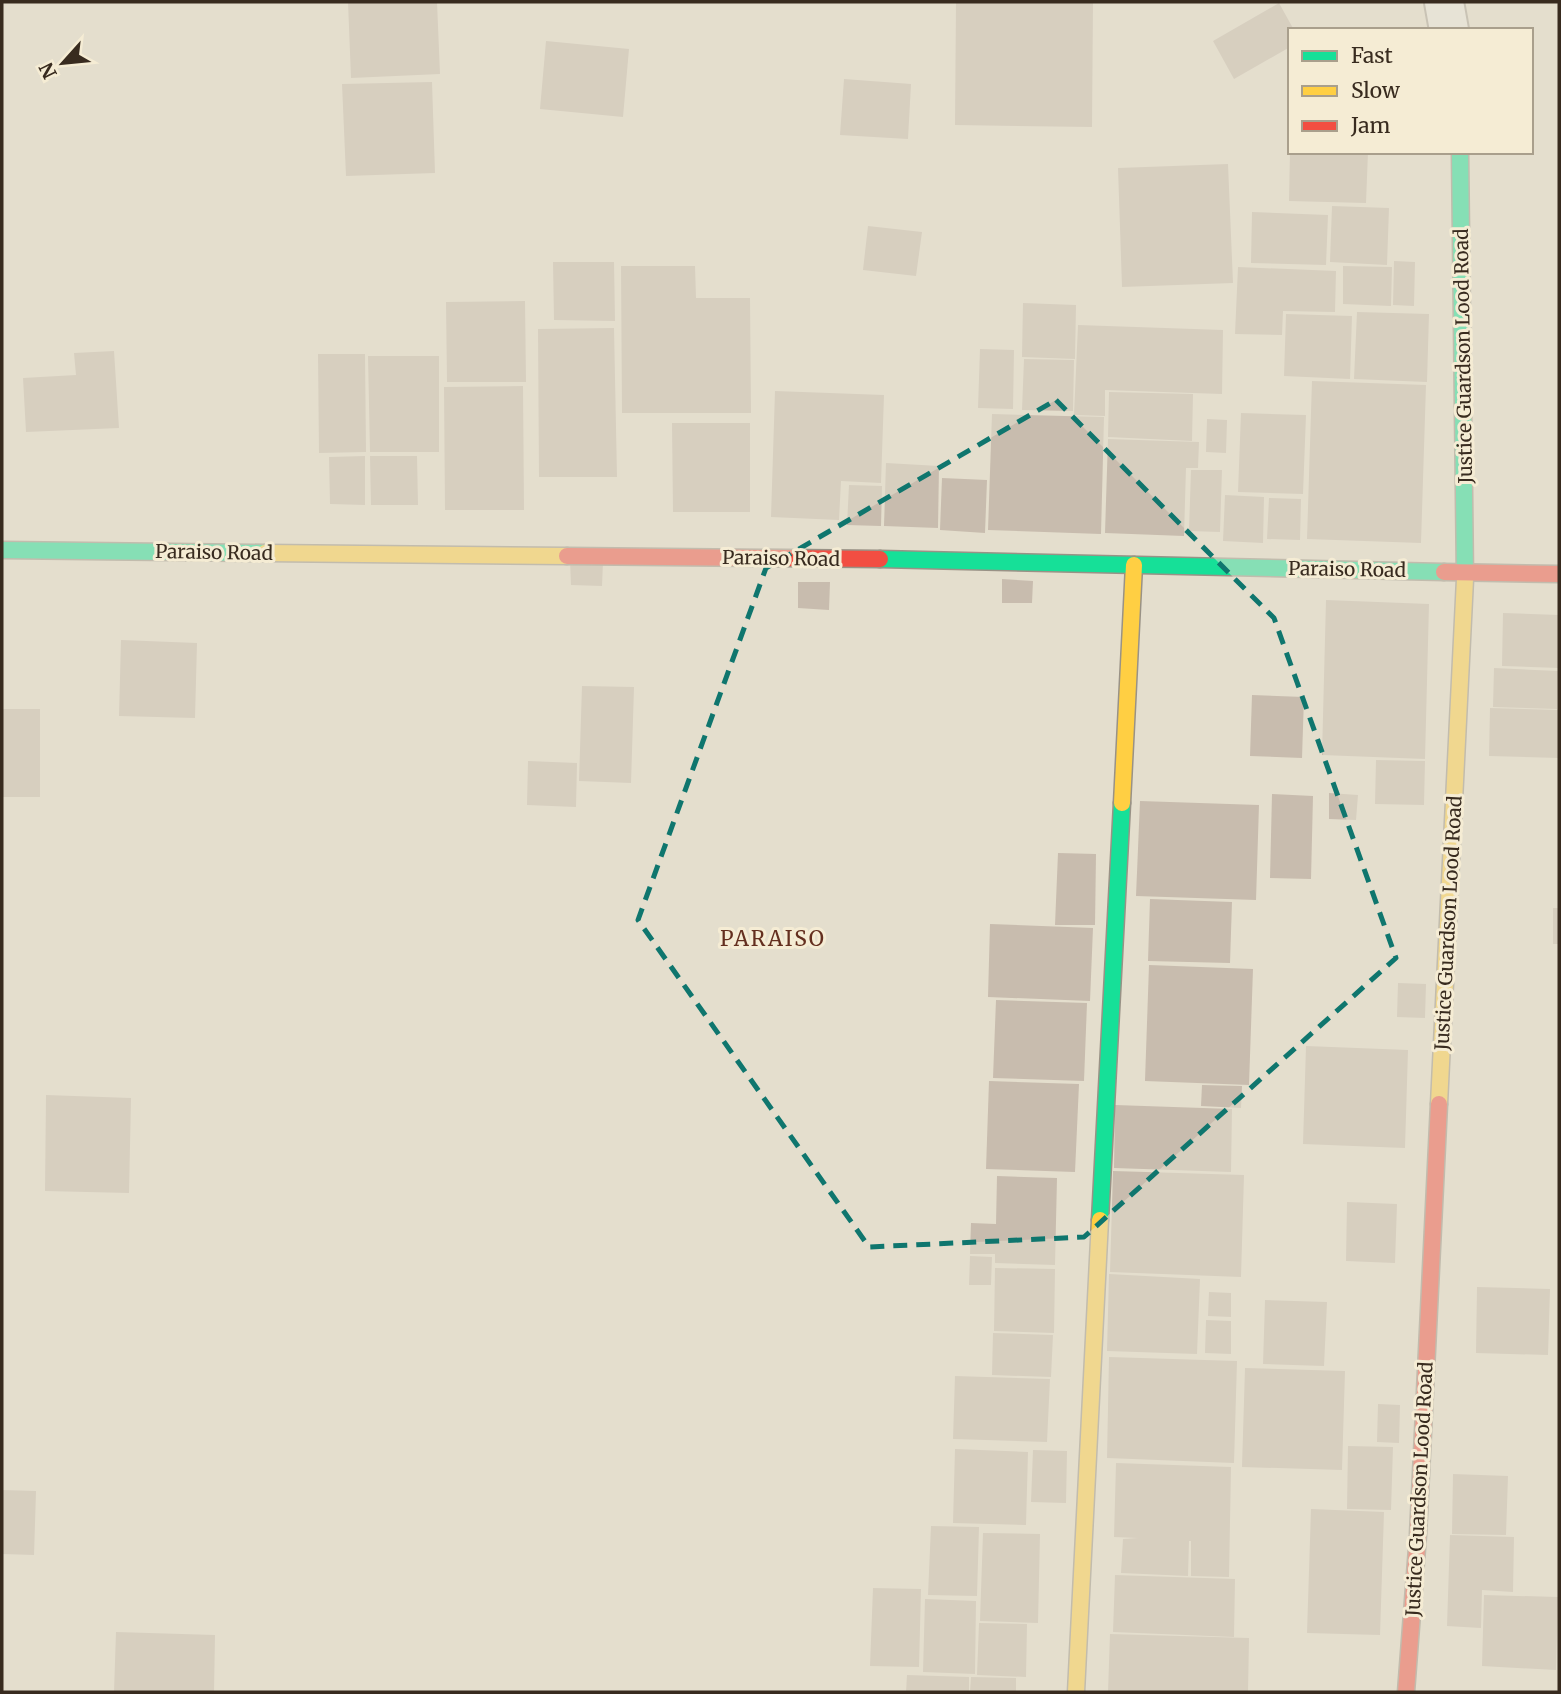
<svg xmlns="http://www.w3.org/2000/svg" width="1561" height="1694" font-family="Merriweather,serif">
	<style>
		.building { fill: #c8bcae }
		.lines { fill: none; stroke-linecap: round; stroke-linejoin: round }
		.street-casing { stroke: #a9a397; stroke-width: 42 }
		.fast-casing { stroke: #999286; stroke-width: 19 }
		.slow-casing { stroke: #999286; stroke-width: 19 }
		.jam-casing { stroke: #999286; stroke-width: 19 }
		.street { stroke: #ece8df; stroke-width: 38 }
		.fast { stroke: #16e098; stroke-width: 16 }
		.slow { stroke: #ffcf43; stroke-width: 16 }
		.jam { stroke: #f24e42; stroke-width: 16 }
		.marked { fill: none; stroke: #0f766e; stroke-width: 5; stroke-dasharray: 14 9; stroke-linejoin: round }
		.labels { text-anchor: middle; stroke-width: 6; stroke-linejoin: round; paint-order: stroke }
		.street-label { font-size: 19px; fill: #382b1f; stroke: #f5ecd4 }
		.neighbourhood-label { font-size: 21px; letter-spacing: 2px; fill: #642f1f; stroke: #f5ecd4 }
	</style>
	<rect width="100%" height="100%" fill="#e4decd"/>
	<g class="building">
		<polygon points="348,2 437,2 440,74 351,78"/>
		<polygon points="956,2 1093,2 1092,127 955,125"/>
		<polygon points="1279,3 1294,30 1290,30 1290,47 1234,79 1213,41"/>
		<polygon points="546,41 629,49 623,117 540,109"/>
		<polygon points="844,79 911,84 908,139 840,135"/>
		<polygon points="432,82 435,173 346,176 342,84"/>
		<polygon points="1290,152 1368,152 1366,203 1289,201"/>
		<polygon points="1228,164 1233,283 1122,287 1118,168"/>
		<polygon points="1332,206 1389,208 1387,265 1330,262"/>
		<polygon points="1252,212 1328,215 1326,265 1251,263"/>
		<polygon points="868,226 922,232 916,276 863,270"/>
		<polygon points="1394,261 1415,262 1414,306 1393,305"/>
		<polygon points="553,262 614,262 615,321 554,320"/>
		<polygon points="621,266 695,266 696,298 750,298 751,413 622,413"/>
		<polygon points="1343,266 1392,267 1391,306 1343,304"/>
		<polygon points="1238,267 1336,271 1335,312 1283,311 1282,335 1235,334"/>
		<polygon points="525,301 526,382 447,382 446,302"/>
		<polygon points="1023,303 1076,305 1075,359 1022,357"/>
		<polygon points="1357,312 1429,314 1427,382 1354,379"/>
		<polygon points="1286,314 1352,316 1350,379 1284,376"/>
		<polygon points="1078,325 1223,330 1222,394 1105,390 1105,416 1074,415"/>
		<polygon points="614,328 617,477 539,477 538,329"/>
		<polygon points="980,349 1014,350 1013,409 978,408"/>
		<polygon points="114,351 119,428 26,432 23,378 76,375 74,353"/>
		<polygon points="318,354 365,354 366,452 319,453"/>
		<polygon points="368,356 439,356 439,452 370,452"/>
		<polygon points="1024,359 1074,360 1073,411 1022,410"/>
		<polygon points="1312,381 1426,385 1421,543 1307,539"/>
		<polygon points="523,386 524,510 445,510 444,387"/>
		<polygon points="775,391 884,395 881,483 841,481 839,520 771,517"/>
		<polygon points="1109,392 1193,394 1192,441 1108,437"/>
		<polygon points="1241,413 1306,415 1303,494 1238,492"/>
		<polygon points="992,414 1104,417 1101,534 988,530"/>
		<polygon points="1207,419 1227,420 1226,453 1206,452"/>
		<polygon points="672,423 750,423 750,512 673,512"/>
		<polygon points="1108,439 1199,442 1198,468 1186,468 1184,536 1105,533"/>
		<polygon points="365,456 365,505 330,504 329,457"/>
		<polygon points="370,456 417,456 418,505 371,505"/>
		<polygon points="886,463 939,466 938,528 884,526"/>
		<polygon points="1191,470 1222,470 1220,532 1189,531"/>
		<polygon points="942,478 987,480 985,533 940,530"/>
		<polygon points="849,485 882,486 881,526 847,525"/>
		<polygon points="1225,495 1264,497 1263,543 1223,541"/>
		<polygon points="1269,498 1301,499 1300,540 1267,539"/>
		<polygon points="570,560 603,562 602,586 571,585"/>
		<polygon points="1002,579 1033,581 1032,603 1002,603"/>
		<polygon points="798,582 830,582 829,610 798,608"/>
		<polygon points="1326,600 1429,604 1425,759 1322,755"/>
		<polygon points="1503,613 1559,615 1559,668 1502,666"/>
		<polygon points="121,640 197,643 195,718 119,716"/>
		<polygon points="1494,668 1558,671 1557,709 1493,707"/>
		<polygon points="582,686 634,687 631,783 579,781"/>
		<polygon points="1252,695 1304,697 1302,758 1250,756"/>
		<polygon points="1490,708 1559,710 1559,758 1489,756"/>
		<rect x="2" y="709" width="38" height="88"/>
		<polygon points="1376,760 1425,761 1424,805 1375,804"/>
		<polygon points="528,761 577,763 576,807 527,805"/>
		<polygon points="1329,793 1358,795 1356,820 1329,819"/>
		<polygon points="1272,794 1313,796 1311,879 1270,878"/>
		<polygon points="1140,801 1259,805 1256,900 1136,896"/>
		<polygon points="1058,853 1096,854 1095,925 1055,925"/>
		<polygon points="1150,899 1232,902 1230,963 1148,961"/>
		<rect x="1553" y="908" width="6" height="36"/>
		<polygon points="990,924 1093,928 1090,1001 988,997"/>
		<polygon points="1149,965 1253,969 1249,1085 1145,1081"/>
		<polygon points="1398,983 1426,984 1425,1018 1397,1017"/>
		<polygon points="996,1000 1087,1003 1084,1081 993,1078"/>
		<polygon points="1306,1046 1408,1050 1405,1148 1303,1144"/>
		<polygon points="989,1081 1079,1084 1075,1172 986,1169"/>
		<polygon points="1202,1085 1242,1086 1241,1108 1201,1106"/>
		<polygon points="46,1095 131,1098 129,1193 45,1191"/>
		<polygon points="1115,1105 1232,1109 1231,1172 1114,1168"/>
		<polygon points="1113,1171 1244,1175 1241,1277 1110,1272"/>
		<polygon points="997,1176 1057,1178 1055,1265 995,1263 995,1254 970,1254 971,1223 996,1224"/>
		<polygon points="1347,1202 1397,1204 1395,1263 1346,1261"/>
		<polygon points="970,1256 992,1257 991,1285 969,1285"/>
		<polygon points="995,1268 1055,1269 1054,1333 994,1331"/>
		<polygon points="1109,1274 1200,1279 1197,1354 1107,1351"/>
		<polygon points="1477,1287 1550,1289 1548,1355 1476,1353"/>
		<polygon points="1209,1292 1231,1293 1231,1317 1208,1316"/>
		<polygon points="1265,1300 1327,1302 1324,1366 1263,1364"/>
		<polygon points="1206,1320 1231,1321 1231,1354 1205,1353"/>
		<polygon points="993,1333 1053,1335 1051,1377 992,1375"/>
		<polygon points="1109,1357 1237,1361 1234,1463 1107,1458"/>
		<polygon points="1245,1368 1345,1371 1342,1470 1242,1467"/>
		<polygon points="955,1376 1050,1379 1047,1442 953,1439"/>
		<polygon points="1378,1404 1400,1405 1399,1443 1377,1442"/>
		<polygon points="1348,1446 1393,1447 1391,1510 1347,1509"/>
		<polygon points="955,1449 1028,1452 1026,1525 953,1523"/>
		<polygon points="1033,1450 1067,1451 1066,1503 1031,1502"/>
		<polygon points="1116,1463 1231,1467 1229,1577 1191,1576 1191,1541 1189,1541 1188,1576 1121,1573 1123,1539 1138,1538 1114,1537"/>
		<polygon points="1453,1474 1508,1476 1506,1535 1452,1534"/>
		<polygon points="2,1490 36,1491 34,1555 2,1554"/>
		<polygon points="1311,1509 1384,1512 1380,1635 1307,1633"/>
		<polygon points="931,1526 979,1527 977,1596 928,1595"/>
		<polygon points="983,1533 1040,1534 1038,1623 980,1621"/>
		<polygon points="1450,1535 1514,1537 1513,1592 1482,1590 1481,1628 1447,1626"/>
		<polygon points="1115,1575 1235,1579 1234,1637 1113,1632"/>
		<polygon points="873,1588 921,1589 919,1667 870,1666"/>
		<polygon points="1484,1595 1558,1597 1556,1670 1482,1666"/>
		<polygon points="925,1599 976,1601 975,1674 923,1672"/>
		<polygon points="979,1623 1027,1624 1026,1677 977,1675"/>
		<polygon points="116,1632 215,1635 214,1692 114,1692"/>
		<polygon points="1110,1634 1249,1638 1248,1692 1108,1692"/>
		<polygon points="907,1675 969,1677 969,1692 906,1692"/>
		<polygon points="971,1677 1016,1678 1016,1692 970,1692"/>
	</g>
	<g class="lines">
		<g class="street-casing">
			<polyline id="street" points="1444,2 1449,30"/>
		</g>
		<g class="fast-casing">
			<g id="fast">
				<polyline points="1460,152 1465,579"/>
				<polyline points="2,550 265,553"/>
				<polyline points="880,559 1444,572"/>
				<polyline points="1100,1220 1122,803"/>
			</g>
		</g>
		<g class="slow-casing">
			<g id="slow">
				<polyline points="265,553 567,556"/>
				<polyline points="1122,803 1134,565"/>
				<polyline points="1439,1104 1465,579"/>
				<polyline points="1076,1692 1100,1220"/>
			</g>
		</g>
		<g class="jam-casing">
			<g id="jam">
				<polyline points="567,556 880,559"/>
				<polyline points="1444,572 1559,574"/>
				<polyline points="1406,1692 1418,1535 1439,1104"/>
			</g>
		</g>
		<use href="#street" class="street"/>
		<use href="#fast" class="fast"/>
		<use href="#slow" class="slow"/>
		<use href="#jam" class="jam"/>
	</g>
	<path d="M0 0H1561V1694H0ZM1056,400L1274,618L1396,958L1084,1237L869,1247L638,920L766,568Z" fill="#e4decd" fill-opacity=".55" fill-rule="evenodd"/>
	<path class="marked" d="M1056,400L1274,618L1396,958L1084,1237L869,1247L638,920L766,568Z"/>
	<g class="labels">
		<g class="street-label">
			<text transform="translate(1463 356) rotate(-91)" y="7">Justice Guardson Lood Road</text>
			<text transform="translate(214 552) rotate(1)" y="7">Paraiso Road</text>
			<text transform="translate(781 558) rotate(1)" y="7">Paraiso Road</text>
			<text transform="translate(1347 569) rotate(1)" y="7">Paraiso Road</text>
			<text transform="translate(1448 923) rotate(-87)" y="7">Justice Guardson Lood Road</text>
			<text transform="translate(1419 1489) rotate(-87)" y="7">Justice Guardson Lood Road</text>
		</g>
		<g class="neighbourhood-label">
			<text x="773" y="946">PARAISO</text>
		</g>
	</g>
	<rect width="1561" height="1694" fill="none" stroke="#382b1f" stroke-width="7"/>
	<rect x="1288" y="28" width="245" height="126" fill="#f5ecd4" stroke="#a99f8c" stroke-width="2"/>
	<rect x="1302" y="51" width="35" height="10" fill="#16e098" stroke="#a99f8c" stroke-width="2"/>
	<text x="1351" y="63" font-size="21" fill="#382b1f">Fast</text>
	<rect x="1302" y="86" width="35" height="10" fill="#ffcf43" stroke="#a99f8c" stroke-width="2"/>
	<text x="1351" y="98" font-size="21" fill="#382b1f">Slow</text>
	<rect x="1302" y="121" width="35" height="10" fill="#f24e42" stroke="#a99f8c" stroke-width="2"/>
	<text x="1351" y="133" font-size="21" fill="#382b1f">Jam</text>
	<g transform="translate(63 63) rotate(243)" stroke="#f5ecd4" stroke-width="5" paint-order="stroke">
	<path d="M0-5L12 26L0 18L-12 26Z" fill="#382b1f"/>
	<text y="-10" font-size="19" font-weight="bold" text-anchor="middle" fill="#382b1f">N</text>
	</g>
</svg>
